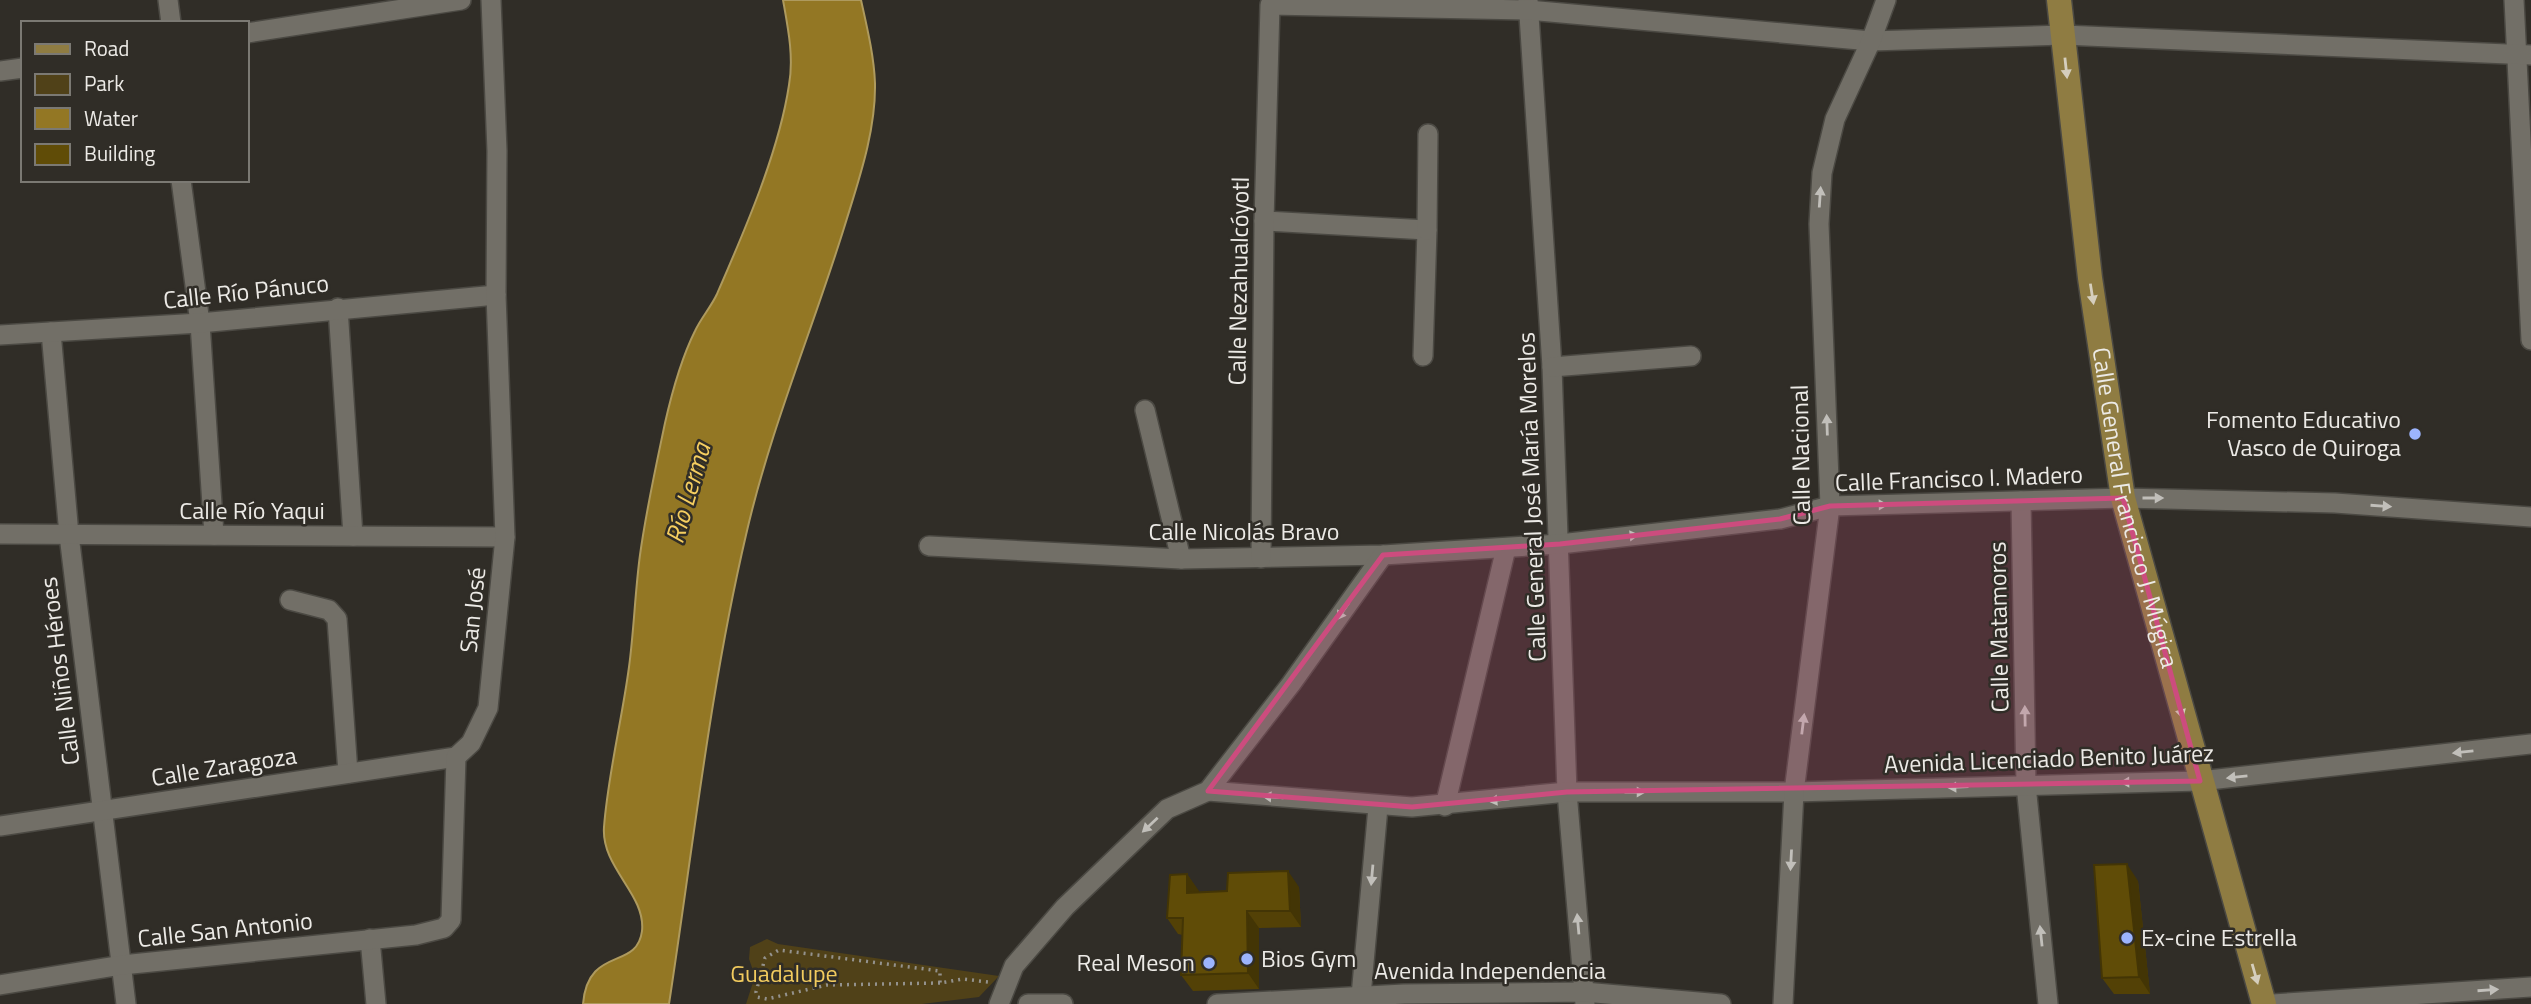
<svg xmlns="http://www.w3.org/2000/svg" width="2531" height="1004" font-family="'Titillium Web',sans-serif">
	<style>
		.green { fill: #504118 }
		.water { fill: #937724; stroke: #ae9a5e; stroke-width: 2 }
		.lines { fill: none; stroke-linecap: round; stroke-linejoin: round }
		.minor-casing { stroke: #4b4943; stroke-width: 22 }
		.major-casing { stroke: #4b4943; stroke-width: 27 }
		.path { stroke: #94928d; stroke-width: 3.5; stroke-dasharray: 2 5; stroke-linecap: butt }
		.minor { stroke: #726f67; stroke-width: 19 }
		.major { stroke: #8f7c42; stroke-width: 24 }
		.wall { fill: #534106 }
		.shaded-wall { fill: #433505 }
		.building { fill: #604c07; stroke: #433505; stroke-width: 2 }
		.oneway { fill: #d5cebd }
		.oneway2 { fill: #c1bfba }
		.marked { fill: #cc4c7e; fill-opacity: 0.2; stroke: #cc4c7e; stroke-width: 5; stroke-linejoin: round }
		.poi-dot { fill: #9cb4fd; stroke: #302d27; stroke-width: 2.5 }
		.labels { text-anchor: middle; stroke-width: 5; stroke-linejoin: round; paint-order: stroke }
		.street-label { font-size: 24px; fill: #eceae6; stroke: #302d27 }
		.poi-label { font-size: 24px; fill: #eceae6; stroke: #302d27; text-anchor: end }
		.park-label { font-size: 24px; fill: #f2cb5e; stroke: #302d27 }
		.water-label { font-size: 26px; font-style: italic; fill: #f5ce60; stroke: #302d27 }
	</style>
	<rect width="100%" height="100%" fill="#302d27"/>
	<polygon class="green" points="767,939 778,944 999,976 979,997 922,1004 746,1004 755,976 749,959 750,947"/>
	<path class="water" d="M783,0H861C867,27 874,56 875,83C876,132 858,182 844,228C812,331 770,430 746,535C710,689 693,848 669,1004H583C588,945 637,971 642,931C646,894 601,868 604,827C608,774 622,720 629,667C634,630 635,592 640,555C646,511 656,466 665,423C672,392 681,359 695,331C701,318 711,307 717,294C744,232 779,152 789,85C794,57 788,28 783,0Z"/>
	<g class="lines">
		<g class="minor-casing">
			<g id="minor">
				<polyline points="168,0 171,23"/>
				<polyline points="1528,0 1552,367 1567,792 1585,1004"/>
				<polyline points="2514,0 2531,340"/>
				<polyline points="247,33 461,0"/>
				<polyline points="0,71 23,68"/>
				<polyline points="181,180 200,323 214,535"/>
				<polyline points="1264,221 1427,230 1423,356"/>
				<polyline points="1427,230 1428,134"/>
				<polyline points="338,308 353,536"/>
				<polyline points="51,332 69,535 126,1004"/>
				<polyline points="0,335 200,323 496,295"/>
				<polyline points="1552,367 1691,356"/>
				<polyline points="1145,410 1181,559"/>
				<polyline points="2021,501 2026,785 2048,1004"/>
				<polyline points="0,534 505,537"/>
				<polyline points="929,546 1181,559 1383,555 1560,544 1780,519 1830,506 2123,498 2335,503 2531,517"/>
				<polyline points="1261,558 1264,221 1270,5 1528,10 1871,41 2063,35 2531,55"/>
				<polyline points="290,600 329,610 337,619 348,773"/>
				<polyline points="1208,791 1412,807 1567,792 1794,792 2200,781 2531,744"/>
				<polyline points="1445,806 1506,548"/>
				<polyline points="0,826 456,757"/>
				<polyline points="370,939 376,1004"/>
				<polyline points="0,985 122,965 416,935 444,928 451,920 456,757 471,743 488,708 505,537 496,295 497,151 491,0"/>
				<polyline points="1361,996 1378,807"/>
				<polyline points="999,1004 1014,966 1065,907 1167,809 1208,791 1291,684 1383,555"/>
				<polyline points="1028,1004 1063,1004"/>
				<polyline points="1217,1004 1404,994 1584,992 1721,1004"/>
				<polyline points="1783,1004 1794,792 1830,506 1819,224 1822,173 1835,119 1871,41 1886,0"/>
				<polyline points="2273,1004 2531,987"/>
			</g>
		</g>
		<g class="major-casing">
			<g id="major">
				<path id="s1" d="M2059,0L2090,278L2123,498L2264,1004"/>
			</g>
		</g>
		<polyline class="path" points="940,983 827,985 767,999 757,997 756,992 765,958 779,950 940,971 940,983 963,979 988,982"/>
		<use href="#minor" class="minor"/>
		<use href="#major" class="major"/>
	</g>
	<g class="wall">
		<polygon points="1187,874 1199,892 1299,887 1301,927 1259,928 1259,989 1193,991 1181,975 1183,935 1178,934 1167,918"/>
		<polygon points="2138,881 2150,994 2114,994 2102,978"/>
	</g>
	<g class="shaded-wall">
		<polygon points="2127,864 2138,881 2150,994 2139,977"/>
		<polygon points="1288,871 1299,887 1301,927 1290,911"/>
		<polygon points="1187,874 1199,891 1198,909 1187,893"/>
		<polygon points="1247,911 1259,928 1259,989 1248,973"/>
	</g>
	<g class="building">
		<polygon points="2127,864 2139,977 2102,978 2094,865"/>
		<polygon points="1288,871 1290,911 1247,911 1248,973 1181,975 1183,918 1167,918 1170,875 1187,874 1187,893 1227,891 1228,873"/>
	</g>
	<defs><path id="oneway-solid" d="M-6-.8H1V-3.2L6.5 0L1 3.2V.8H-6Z" transform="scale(1.75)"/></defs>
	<g class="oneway">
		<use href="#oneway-solid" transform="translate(2066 68) rotate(84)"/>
		<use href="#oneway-solid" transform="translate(2092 294) rotate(81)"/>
		<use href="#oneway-solid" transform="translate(2180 708) rotate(75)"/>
		<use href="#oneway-solid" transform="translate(2255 974) rotate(74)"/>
	</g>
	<g class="oneway2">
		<use href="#oneway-solid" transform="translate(1820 197) rotate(-86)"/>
		<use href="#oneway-solid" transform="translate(1827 425) rotate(-92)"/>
		<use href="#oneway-solid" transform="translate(2153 498)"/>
		<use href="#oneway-solid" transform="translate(1877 505) rotate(-1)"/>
		<use href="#oneway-solid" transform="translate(2381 506) rotate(4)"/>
		<use href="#oneway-solid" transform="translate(1628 536) rotate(-6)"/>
		<use href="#oneway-solid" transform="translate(1343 611) rotate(125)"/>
		<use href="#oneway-solid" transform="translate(2025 716) rotate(-91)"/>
		<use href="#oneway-solid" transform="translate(1803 724) rotate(-83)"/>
		<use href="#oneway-solid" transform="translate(2463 752) rotate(174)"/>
		<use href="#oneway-solid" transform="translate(2237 777) rotate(174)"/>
		<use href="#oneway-solid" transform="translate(2131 782) rotate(179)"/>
		<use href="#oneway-solid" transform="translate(1958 787) rotate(178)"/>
		<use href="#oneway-solid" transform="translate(1635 792)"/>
		<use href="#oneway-solid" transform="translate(1273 797) rotate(-175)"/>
		<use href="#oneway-solid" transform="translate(1499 800) rotate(174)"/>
		<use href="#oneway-solid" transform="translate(1150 825) rotate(137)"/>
		<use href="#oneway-solid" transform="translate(1791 860) rotate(93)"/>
		<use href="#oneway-solid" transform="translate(1372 875) rotate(95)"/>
		<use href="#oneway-solid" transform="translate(1578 924) rotate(-95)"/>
		<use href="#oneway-solid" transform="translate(2041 936) rotate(-96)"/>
		<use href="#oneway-solid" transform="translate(2488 990) rotate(-4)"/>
	</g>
	<path class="marked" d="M2123,498L2200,781L1567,792L1412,807L1208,791L1383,555L1560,544L1780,519L1830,506Z"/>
	<g class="poi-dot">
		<circle cx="2415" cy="434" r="7"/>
		<circle cx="2127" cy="938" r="7"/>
		<circle cx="1247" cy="959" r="7"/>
		<circle cx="1209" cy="963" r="7"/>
	</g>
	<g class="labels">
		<g class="street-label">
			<text transform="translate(1239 281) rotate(-89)" y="8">Calle Nezahualcóyotl</text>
			<text transform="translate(246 292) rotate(-6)" y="8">Calle Río Pánuco</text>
			<text transform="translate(1801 455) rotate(-91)" y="8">Calle Nacional</text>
			<text transform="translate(1959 479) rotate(-2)" y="8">Calle Francisco I. Madero</text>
			<text transform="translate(1532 497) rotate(-92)" y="8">Calle General José María Morelos</text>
			<text dy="8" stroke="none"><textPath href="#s1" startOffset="514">Calle General Francisco J. Múgica</textPath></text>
			<text x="252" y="519">Calle Río Yaqui</text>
			<text x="1244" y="540">Calle Nicolás Bravo</text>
			<text transform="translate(473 610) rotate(-84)" y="8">San José</text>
			<text transform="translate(1999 627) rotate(-91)" y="8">Calle Matamoros</text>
			<text transform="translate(60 671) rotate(-97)" y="8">Calle Niños Héroes</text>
			<text transform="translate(2049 759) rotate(-2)" y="8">Avenida Licenciado Benito Juárez</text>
			<text transform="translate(224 767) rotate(-9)" y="8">Calle Zaragoza</text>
			<text transform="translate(225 930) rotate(-6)" y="8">Calle San Antonio</text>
			<text x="1490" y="979">Avenida Independencia</text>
		</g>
		<g class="poi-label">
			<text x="2401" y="428">Fomento Educativo<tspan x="2401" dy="28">Vasco de Quiroga</tspan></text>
			<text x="2141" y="946" text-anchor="start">Ex-cine Estrella</text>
			<text x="1261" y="967" text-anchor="start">Bios Gym</text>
			<text x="1195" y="971">Real Meson</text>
		</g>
		<g class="park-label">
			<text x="784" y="982">Guadalupe</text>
		</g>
		<g class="water-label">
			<text transform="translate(688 493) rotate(-74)" y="9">Río Lerma</text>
		</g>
	</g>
	<rect x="21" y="21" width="228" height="161" fill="#302d27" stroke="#7b7973" stroke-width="2"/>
	<rect x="35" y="44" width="35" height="10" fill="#8f7c42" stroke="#7b7973" stroke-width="2"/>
	<text x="84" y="56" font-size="21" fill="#eceae6">Road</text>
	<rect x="35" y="74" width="35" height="21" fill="#504118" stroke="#7b7973" stroke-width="2"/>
	<text x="84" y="91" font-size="21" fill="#eceae6">Park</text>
	<rect x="35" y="108" width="35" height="21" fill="#937724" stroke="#7b7973" stroke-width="2"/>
	<text x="84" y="126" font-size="21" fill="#eceae6">Water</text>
	<rect x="35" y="144" width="35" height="21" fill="#604c07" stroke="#7b7973" stroke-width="2"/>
	<text x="84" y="161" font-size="21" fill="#eceae6">Building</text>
</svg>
